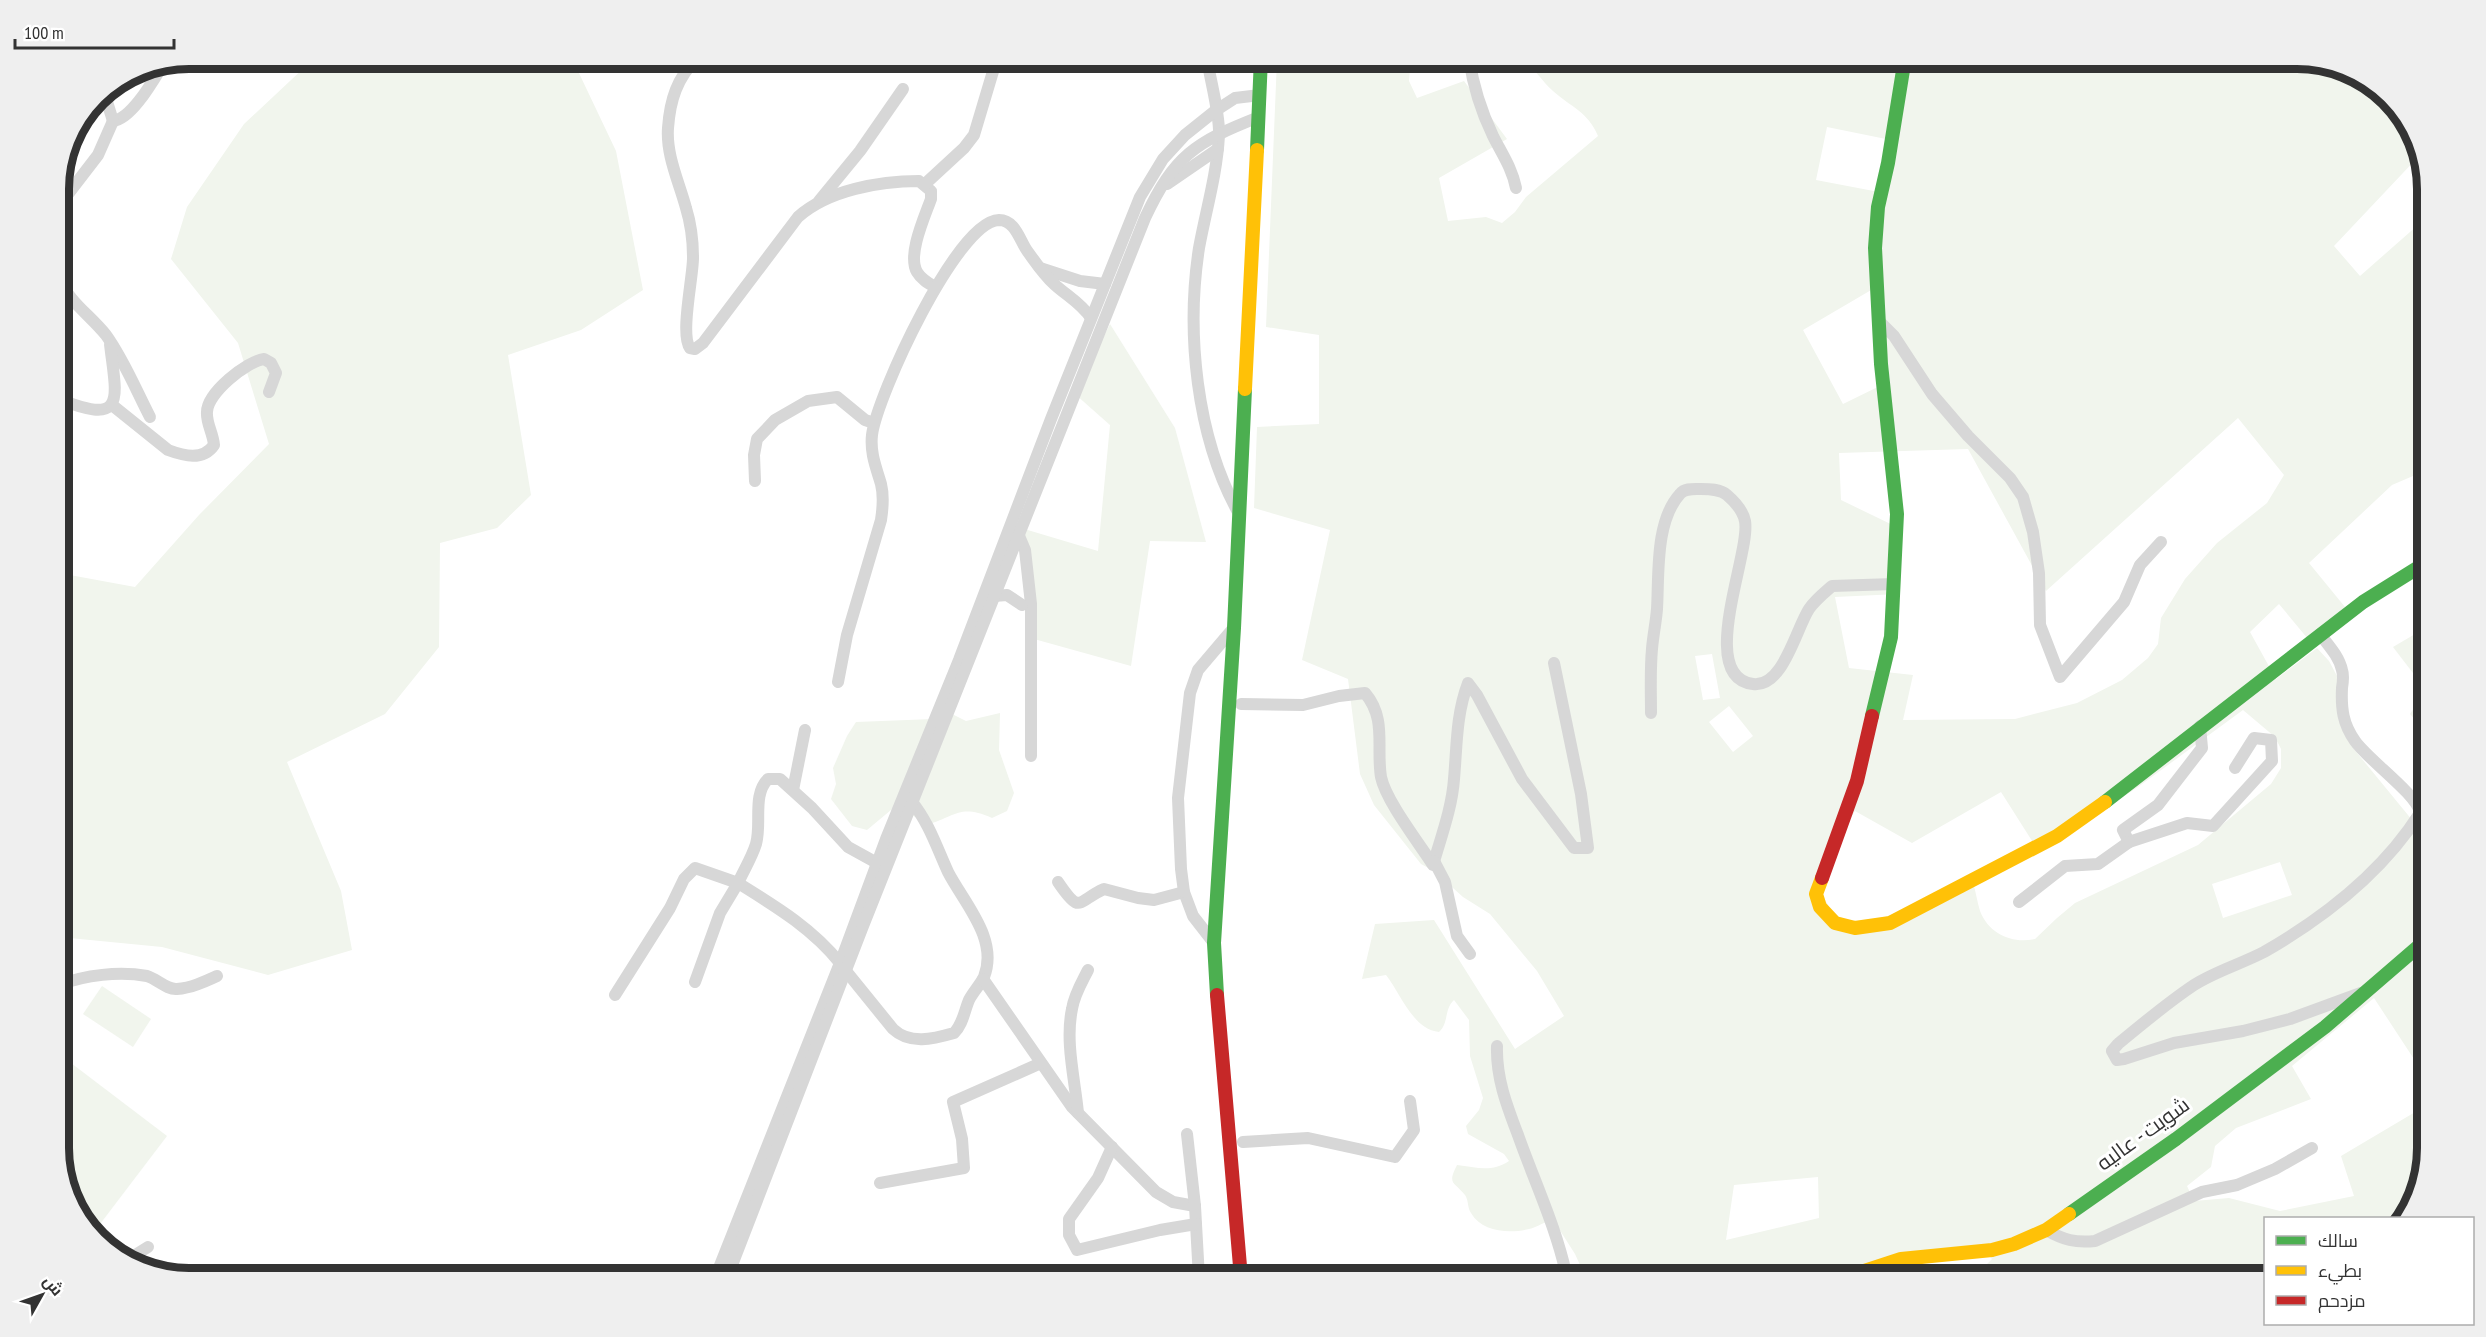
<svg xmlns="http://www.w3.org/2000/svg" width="2486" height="1337" font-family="'PT Sans Narrow',Cairo,sans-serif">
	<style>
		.green { fill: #f1f5ed; fill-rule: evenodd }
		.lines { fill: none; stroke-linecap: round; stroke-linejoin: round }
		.street { stroke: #d7d7d7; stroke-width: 12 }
		.fast { stroke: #4caf50; stroke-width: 14 }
		.slow { stroke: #ffc107; stroke-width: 14 }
		.jam { stroke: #c62828; stroke-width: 14 }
		.labels { text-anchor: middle; stroke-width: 6; stroke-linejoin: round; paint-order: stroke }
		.street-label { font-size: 21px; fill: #333; stroke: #fff }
		.rim { fill: none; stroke: #333; stroke-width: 8 }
	</style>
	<rect width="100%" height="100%" fill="#fff"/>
	<g class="green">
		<path d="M2297,58L2355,72L2406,117L2419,156L2334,246L2360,276L2427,217V470L2392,485L2309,563L2345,607L2308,639L2279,604L2250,632L2276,679L2317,648L2329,661L2337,676L2353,748L2417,826L2427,817V1079L2374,998L2292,1066L2311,1099L2236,1128L2215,1146L2211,1167L2187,1186L2194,1201L2229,1198L2280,1211L2354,1196L2341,1156L2427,1105C2427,1141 2427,1191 2403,1218H2266L2265,1278H1973L1992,1259L1983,1249L1846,1272L1834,1278H1586L1575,1254L1554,1221C1546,1220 1538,1227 1529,1229C1509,1234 1482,1232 1471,1213C1467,1207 1469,1201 1465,1195C1454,1181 1447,1185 1457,1165C1476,1167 1491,1173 1509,1161L1504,1154L1468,1134L1466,1126L1479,1110L1483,1098L1470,1056L1469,1020L1454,1000C1444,1009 1449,1023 1439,1032C1412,1029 1400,992 1386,975L1362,979L1375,924L1434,920L1515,1049L1564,1016L1537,971L1490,914L1463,897L1434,871L1421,864L1374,805L1360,774L1348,679L1302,660L1330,530L1254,508L1257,427L1319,424V335L1266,327L1277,59H1411L1409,81L1417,98L1464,81L1507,139L1439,178L1448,221L1486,217L1502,223L1515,212L1526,197L1598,136C1587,111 1572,108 1553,91C1542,81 1534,69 1525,59ZM1827,127L1886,139L1879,192L1816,180ZM1878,286L1890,381L1843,404L1803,330ZM2238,418L2284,475L2267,503L2217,543L2185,579L2161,618L2158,644L2148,658L2122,680L2077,703L2015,719L1903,720L1913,675L1849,668L1835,597L1898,594L1903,530L1841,500L1839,453L1968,449L2046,591ZM1712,654L1720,698L1703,700L1695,656ZM1729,706L1753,736L1733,752L1709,722ZM2243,710L2275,737L2281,749V768L2271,784L2198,845L2075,903L2057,918L2035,939C2012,944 1989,934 1980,911C1977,901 1976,892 1973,883L1862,926L1833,914L1817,885L1828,855L1855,811L1912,843L2001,792L2039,852L2138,787ZM2280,862L2292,895L2223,918L2212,884ZM1818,1177L1819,1218L1726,1240L1734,1185Z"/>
		<polygon points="328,59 561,59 578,71 616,151 643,290 581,330 508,355 531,495 497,528 440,543 439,647 385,714 287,762 341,891 352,950 268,975 162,947 59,937 59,573 135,587 199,515 269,444 238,343 171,259 187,207 244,124 307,65"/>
		<polygon points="1110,324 1175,428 1206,542 1150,541 1131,666 1034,639 1021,528 1098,551 1110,425 1075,394"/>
		<polygon points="2427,627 2427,729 2424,730 2410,714 2426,690 2393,647"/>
		<path d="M1000,713L999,750L1014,793L1007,811L992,818C960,804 956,816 927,825L897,805L867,830L852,826L831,799L836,784L833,768L847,736L856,722L933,719L952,714L966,721Z"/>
		<polygon points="102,986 151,1019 133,1047 83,1014"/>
		<polygon points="67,1060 167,1136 94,1232 80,1220 59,1157 59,1071"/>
	</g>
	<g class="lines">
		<g class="street">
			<path d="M697,58C677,78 670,100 668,128C666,155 679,182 686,208C691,224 693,241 693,258C693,277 680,335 690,348L695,349L703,343L798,217C828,190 880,181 919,181L931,191V199C925,216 907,255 917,272C921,279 928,283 935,287"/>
			<path d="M1207,58C1210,80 1220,114 1219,135C1217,174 1206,210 1199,248C1186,332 1196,436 1238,512"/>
			<path d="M1469,58C1473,85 1481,111 1493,136C1502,154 1512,168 1516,188"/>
			<polyline points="140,68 147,74 151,82"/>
			<path d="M104,92L113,121C132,119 154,79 164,63"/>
			<polyline points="925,184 964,148 974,135 997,58"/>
			<polyline points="1167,184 1218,149"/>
			<polyline points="819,201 860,151 903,89"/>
			<polyline points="59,215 68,194 98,155 113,121"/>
			<polyline points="1040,268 1080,281 1105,284"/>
			<path d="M59,278C69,302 90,315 106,335C124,360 136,390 150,417"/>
			<polyline points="1878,320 1894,336 1932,394 1968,436 2010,478 2023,497 2033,532 2039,573 2040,625 2060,677 2124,602 2140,565 2161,542"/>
			<path d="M59,399C128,427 116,397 110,344"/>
			<path d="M112,405L168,450C184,456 203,461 214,445C213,433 206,423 207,412C207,393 247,361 264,359L271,363L276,373L269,392"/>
			<polyline points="755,481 754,455 757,439 775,420 808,401 837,397 865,420 874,423"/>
			<polyline points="1017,531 1025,550 1031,604 1031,756"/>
			<polyline points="994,596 1007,595 1022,605"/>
			<path d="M2320,634C2328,645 2339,656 2342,670C2344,676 2343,682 2342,688C2341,709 2343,724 2355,741C2368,760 2418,795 2420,813C2382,873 2325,917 2264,952C2241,964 2216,971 2194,985C2167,1003 2142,1024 2118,1044L2112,1051L2117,1060L2124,1059L2174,1043L2243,1031L2290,1019L2361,993"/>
			<path d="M838,682L847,635L881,520C883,507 884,496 881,484C876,467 870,453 872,435C877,396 957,221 999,220C1016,220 1020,242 1028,252C1036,263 1044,275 1054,284C1067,296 1081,303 1091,318"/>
			<path d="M1241,704L1303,705L1339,696L1365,693C1387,719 1376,747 1381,777C1386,801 1419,843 1433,865C1441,837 1452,808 1454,779C1457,745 1456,715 1468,683L1477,695L1522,779L1574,848H1588L1581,794L1554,663"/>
			<path d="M1651,713C1651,692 1650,670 1652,649C1653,636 1656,622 1657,609C1659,575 1655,521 1680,494C1685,488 1693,489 1701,489C1709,489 1720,489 1727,495C1734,501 1743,511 1745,521C1751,553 1696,677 1753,684C1783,688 1796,629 1809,609C1815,600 1824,593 1832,586L1894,584"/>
			<polyline points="2200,726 2202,748 2158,805 2123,830 2129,842 2187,823 2213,826 2272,761 2271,740 2254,738 2235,768"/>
			<polyline points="793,790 805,730"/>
			<polyline points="1434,861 1445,882 1457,936 1470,954"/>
			<path d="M1058,882C1081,916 1077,901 1104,889L1138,898L1154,900L1184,892L1193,916L1214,943"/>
			<polyline points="1184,892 1181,869 1178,798 1190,693 1198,670 1232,630"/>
			<polyline points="2019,902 2065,866 2098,864 2129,842"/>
			<path d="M846,971L893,1029C910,1045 933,1039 954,1033C963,1024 964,1012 969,1000C973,992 980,985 984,977C999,939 964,903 948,872C937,848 929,823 912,802"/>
			<polyline points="983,979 1072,1107 1156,1192 1173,1202 1195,1206"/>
			<path d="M695,982L720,913L738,883C775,906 812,928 840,963"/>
			<path d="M59,985C85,975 119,971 147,976C157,979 167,990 177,989C191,988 204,982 217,976"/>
			<path d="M615,995L670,908L684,879L695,868L738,883C744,870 752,857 756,844C762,823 752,795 768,779H780L812,808L848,847L877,863"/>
			<path d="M1497,1046C1496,1078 1507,1106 1518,1135C1535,1183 1557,1229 1567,1278"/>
			<path d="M1078,1113C1075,1080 1065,1042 1072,1009C1074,995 1082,982 1088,970"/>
			<polyline points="1187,1134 1195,1206 1199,1278"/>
			<polyline points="1243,1142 1308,1138 1395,1157 1414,1130 1410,1101"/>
			<polyline points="1112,1147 1098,1178 1069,1219 1069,1235 1077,1250 1160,1230 1196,1224"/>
			<polyline points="880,1183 964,1168 962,1139 953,1102 1041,1063"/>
			<path d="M2046,1230C2064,1240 2075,1243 2095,1241L2202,1192L2237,1185L2275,1169L2312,1148"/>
			<polyline points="128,1263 132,1257 148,1247"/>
			<polyline points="715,1278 840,963 886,839 959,660 1051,419 1140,197 1163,159 1185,135 1215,111 1235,98 1260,95"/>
			<path d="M727,1278L863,926L1145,218C1174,156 1195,142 1259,117"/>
		</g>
		<g class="fast">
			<polyline points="1257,150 1261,58"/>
			<polyline points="1872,716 1891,637 1897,514 1881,364 1875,248 1878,207 1888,163 1905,58"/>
			<polyline points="2105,802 2363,602 2427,562"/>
			<polyline points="1217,995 1214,943 1234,628 1245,389"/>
			<polyline points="2069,1214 2176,1139 2325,1027 2427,939"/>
		</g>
		<g class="slow">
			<polyline points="1245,389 1257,150"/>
			<polyline points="1822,878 1816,894 1820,907 1835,923 1855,928 1890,923 2057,836 2105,802"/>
			<polyline points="1843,1278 1901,1259 1992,1250 2014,1244 2046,1230 2069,1214"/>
		</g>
		<g class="jam">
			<polyline points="1822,878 1857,781 1872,716"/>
			<polyline points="1217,995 1241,1278"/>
		</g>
	</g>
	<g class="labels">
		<g class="street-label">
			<text transform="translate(2143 1134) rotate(-36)" y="7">شويت - عاليه</text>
		</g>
	</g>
	<path d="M0 0H2486V1337H0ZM189 69H2297A120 120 0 0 1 2417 189V1148A120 120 0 0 1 2297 1268H189A120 120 0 0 1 69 1148V189A120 120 0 0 1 189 69Z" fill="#efefef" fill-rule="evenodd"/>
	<path class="rim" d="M189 69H2297A120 120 0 0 1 2417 189V1148A120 120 0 0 1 2297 1268H189A120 120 0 0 1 69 1148V189A120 120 0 0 1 189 69Z"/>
	<rect x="2264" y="1217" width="210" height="108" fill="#ffffff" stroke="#adadad" stroke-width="1.5"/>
	<rect x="2276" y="1236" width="30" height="9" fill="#4caf50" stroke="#adadad" stroke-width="1.5"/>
	<text x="2318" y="1247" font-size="18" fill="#333333">سالك</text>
	<rect x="2276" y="1266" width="30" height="9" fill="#ffc107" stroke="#adadad" stroke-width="1.5"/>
	<text x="2318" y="1277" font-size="18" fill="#333333">بطيء</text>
	<rect x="2276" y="1296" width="30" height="9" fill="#c62828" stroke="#adadad" stroke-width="1.5"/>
	<text x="2318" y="1307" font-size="18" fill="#333333">مزدحم</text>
	<g transform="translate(42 1295) rotate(50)" stroke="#ffffff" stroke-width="4.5" paint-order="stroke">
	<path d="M0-4.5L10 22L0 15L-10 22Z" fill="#333333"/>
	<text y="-9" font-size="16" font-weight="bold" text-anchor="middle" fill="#333333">ش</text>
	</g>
	<path d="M15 39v9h159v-9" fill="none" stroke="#333333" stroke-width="3"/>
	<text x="24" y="39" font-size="18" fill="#333333" stroke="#ffffff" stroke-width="4.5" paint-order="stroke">100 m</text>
</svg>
